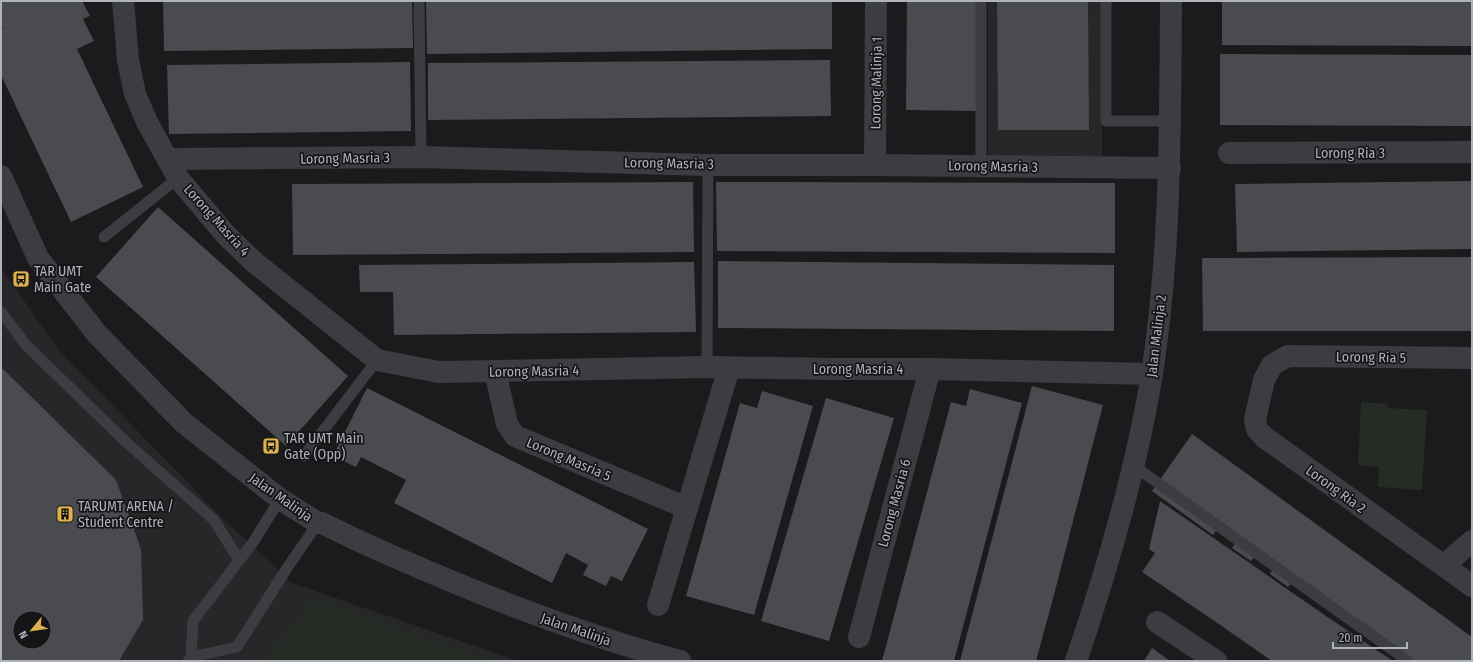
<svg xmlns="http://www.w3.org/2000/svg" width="1473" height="662" font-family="'Fira Sans Condensed',sans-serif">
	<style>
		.built { fill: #272729; fill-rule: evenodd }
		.green { fill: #252c26 }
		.building { fill: #4a4b4e; fill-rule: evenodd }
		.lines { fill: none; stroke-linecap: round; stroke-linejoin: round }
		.lane { stroke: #3c3d41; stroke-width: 11 }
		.street { stroke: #3c3d41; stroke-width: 22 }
		.labels { text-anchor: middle; stroke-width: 3.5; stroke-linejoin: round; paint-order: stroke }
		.street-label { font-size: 14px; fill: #aeb2ba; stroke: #151517 }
		.poi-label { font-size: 14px; fill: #aeb2ba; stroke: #151517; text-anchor: start }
	</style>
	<rect width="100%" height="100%" fill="#1b1a1c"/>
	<g class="built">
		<polygon points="988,1 1102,1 1102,157 988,158"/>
		<path d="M1,268L58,349L222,518L292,583L519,661H1ZM20,618H44V642H20Z"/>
	</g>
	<g class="green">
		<polygon points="1361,402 1388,404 1387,408 1427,410 1422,490 1378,487 1379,467 1358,465"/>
		<polygon points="315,599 457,649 492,659 497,657 499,661 264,661"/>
	</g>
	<g class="building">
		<polygon points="1,1 82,1 90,16 83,19 94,41 77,49 143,187 71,222 1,75 1,29 3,28 1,23"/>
		<polygon points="163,1 412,1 413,48 164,51"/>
		<polygon points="426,1 832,1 832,49 427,54"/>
		<polygon points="907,1 979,1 979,111 906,110"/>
		<polygon points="997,1 1088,1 1089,130 998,130"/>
		<polygon points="1222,1 1472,1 1472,46 1222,45"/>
		<polygon points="1220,54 1472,55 1472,126 1220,125"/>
		<polygon points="830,60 831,116 428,120 428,63"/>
		<polygon points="410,62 411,131 169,134 167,65"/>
		<polygon points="1472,181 1472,249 1237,252 1235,184"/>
		<polygon points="693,182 694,252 293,255 292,184"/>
		<polygon points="716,182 1115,183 1115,253 717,251"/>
		<polygon points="158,207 348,376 286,446 96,277"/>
		<polygon points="1472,257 1472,331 1203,331 1202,258"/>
		<polygon points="718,261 1114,265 1114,331 718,328"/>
		<polygon points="694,262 696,332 394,335 393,292 360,292 359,265"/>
		<path d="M1,367L116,480L141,549L143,620L119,661H1ZM20,618H44V642H20Z"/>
		<polygon points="1032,386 1103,405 1055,591 1036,661 960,661"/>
		<polygon points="367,388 648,529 622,581 611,576 606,586 583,575 588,565 566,553 552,583 394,503 406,480 361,457 356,467 333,456"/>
		<polygon points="970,389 1022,403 954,661 882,661 951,402 966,406"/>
		<polygon points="762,391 813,406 754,615 686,596 740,403 757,408"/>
		<polygon points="826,398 894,418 829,641 761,621"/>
		<polygon points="1192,434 1472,637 1472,661 1405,661 1294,580 1288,587 1270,574 1275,566 1257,553 1251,561 1232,548 1238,539 1219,526 1213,535 1152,491"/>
		<polygon points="1160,501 1326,616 1393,661 1272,661 1213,620 1142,572 1155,553 1149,549"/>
		<polygon points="1152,648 1170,661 1144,661"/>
	</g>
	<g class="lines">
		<g class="lane">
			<polyline points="419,1 421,157"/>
			<polyline points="1106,1 1106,121 1170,121"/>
			<polyline points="981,166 981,1"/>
			<polyline points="104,237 178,178"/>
			<polyline points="1,312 26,345 126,442 214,520 239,560"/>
			<polyline points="707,367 708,165"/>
			<polyline points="304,456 377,360"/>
			<polyline points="1134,466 1408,661"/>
			<polyline points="191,657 237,647 287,568 318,523"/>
			<polyline points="188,661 191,657 193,621 254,541 280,499"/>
		</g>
		<g class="street">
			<polyline points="123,1 128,60 135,94 147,122 178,178 226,235 254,262 377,360 439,372 707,367 833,369 930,369 1152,374"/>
			<polyline points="1229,153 1472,152"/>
			<polyline points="169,159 421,157 708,165 875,165 1170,168"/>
			<polyline points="875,165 876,1"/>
			<path d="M1,176L38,258L97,334L184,423L280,499L318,523H322C373,549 426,571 480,593C545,619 612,643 680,661"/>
			<polyline points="1472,358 1288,356 1272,365 1264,380 1255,419 1257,429 1264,437 1472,586"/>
			<polyline points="495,371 507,424 515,436 687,508"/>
			<polyline points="1444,565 1472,541"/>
			<polyline points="658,605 729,368"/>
			<polyline points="1157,622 1216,661"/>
			<polyline points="859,637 930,369"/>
			<path d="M1076,661C1108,567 1136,472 1152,374C1171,251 1170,126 1171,1"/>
		</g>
	</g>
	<defs>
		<g id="bus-square" transform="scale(0.9)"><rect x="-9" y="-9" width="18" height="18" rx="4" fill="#dfb050" stroke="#151517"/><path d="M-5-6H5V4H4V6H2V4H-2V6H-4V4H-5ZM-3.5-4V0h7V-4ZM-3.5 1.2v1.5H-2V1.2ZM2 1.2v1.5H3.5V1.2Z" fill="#111"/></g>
		<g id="building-square" transform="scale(0.9)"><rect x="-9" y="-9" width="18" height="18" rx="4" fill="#dfb050" stroke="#151517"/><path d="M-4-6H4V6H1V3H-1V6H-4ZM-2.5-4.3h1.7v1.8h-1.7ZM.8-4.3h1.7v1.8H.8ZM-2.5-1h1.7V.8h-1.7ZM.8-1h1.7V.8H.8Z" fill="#111"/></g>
	</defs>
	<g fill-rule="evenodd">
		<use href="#bus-square" x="21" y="279"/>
		<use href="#bus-square" x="271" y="446"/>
		<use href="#building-square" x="65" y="514"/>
	</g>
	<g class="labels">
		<g class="street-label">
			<text transform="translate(876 83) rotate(-89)" y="5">Lorong Malinja 1</text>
			<text x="1350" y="158">Lorong Ria 3</text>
			<text transform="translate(345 158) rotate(-1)" y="5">Lorong Masria 3</text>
			<text transform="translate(669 163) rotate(1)" y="5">Lorong Masria 3</text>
			<text transform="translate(993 166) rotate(1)" y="5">Lorong Masria 3</text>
			<text transform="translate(217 220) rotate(48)" y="5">Lorong Masria 4</text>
			<text transform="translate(1156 336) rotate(-83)" y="5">Jalan Malinja 2</text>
			<text transform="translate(1371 357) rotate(1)" y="5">Lorong Ria 5</text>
			<text x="858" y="374">Lorong Masria 4</text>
			<text transform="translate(534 371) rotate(-1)" y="5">Lorong Masria 4</text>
			<text transform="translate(569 459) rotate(23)" y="5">Lorong Masria 5</text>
			<text transform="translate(1336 489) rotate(36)" y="5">Lorong Ria 2</text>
			<text transform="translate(281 497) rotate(35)" y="5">Jalan Malinja</text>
			<text transform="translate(894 503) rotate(-75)" y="5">Lorong Masria 6</text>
			<text transform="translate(576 629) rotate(19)" y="5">Jalan Malinja</text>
		</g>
		<g class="poi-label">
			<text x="34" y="276">TAR UMT<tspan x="34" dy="16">Main Gate</tspan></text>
			<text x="284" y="443">TAR UMT Main<tspan x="284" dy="16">Gate (Opp)</tspan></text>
			<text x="78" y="511">TARUMT ARENA /<tspan x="78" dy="16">Student Centre</tspan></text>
		</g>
	</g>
	<rect width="1473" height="662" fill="none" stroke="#aeb2ba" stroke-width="4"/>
	<g transform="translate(32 630) rotate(241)"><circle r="19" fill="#151517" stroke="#525458"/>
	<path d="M0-3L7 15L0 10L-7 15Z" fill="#dfb050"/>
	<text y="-6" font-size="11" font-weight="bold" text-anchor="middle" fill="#aeb2ba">N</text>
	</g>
	<path d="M1333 642v6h74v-6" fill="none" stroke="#aeb2ba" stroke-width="2"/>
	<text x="1339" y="642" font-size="12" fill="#aeb2ba" stroke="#151517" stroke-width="3" paint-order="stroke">20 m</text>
</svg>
